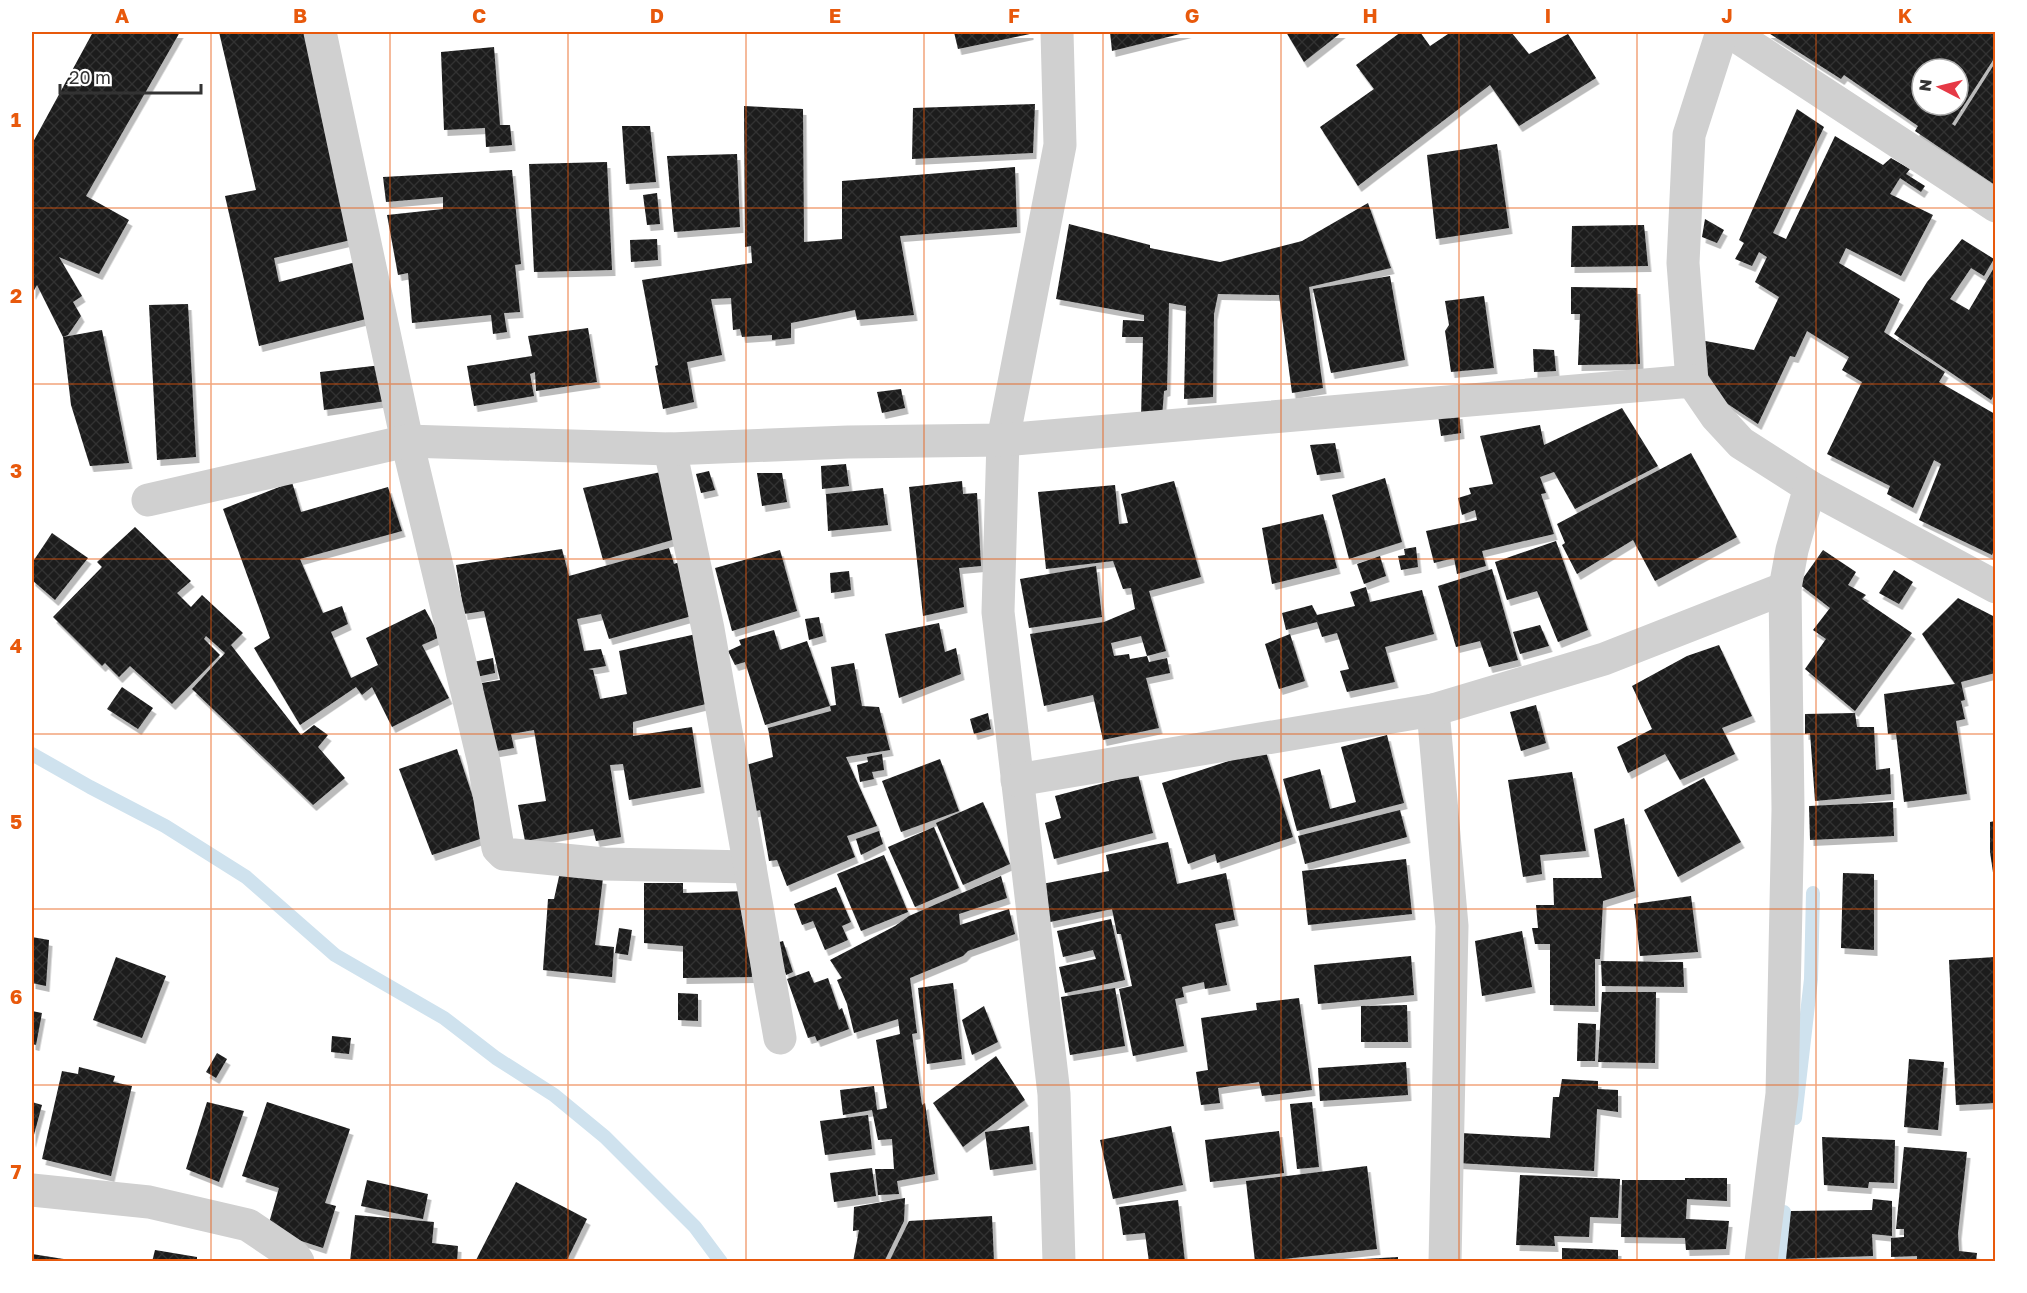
<svg xmlns="http://www.w3.org/2000/svg" width="2027" height="1293" font-family="'Golos Text',sans-serif">
	<style>
		.lines { fill: none; stroke-linecap: round; stroke-linejoin: round }
		.stream { stroke: #cfe2ee; stroke-width: 14 }
		.building { fill: url(#building-cross-hatch); fill-rule: evenodd; filter: url(#shadow) }
		.street { stroke: #d0d0d0; stroke-width: 33 }
		.grid { fill: none; stroke: #e8590c; stroke-width: 1.5; stroke-opacity: 0.55 }
		.neatline { fill: none; stroke: #e8590c; stroke-width: 2 }
		.grid-label { font-size: 20px; text-anchor: middle; font-weight: bold; fill: #e8590c }
	</style>
	<defs>
		<pattern id="building-cross-hatch" width="8" height="8" patternUnits="userSpaceOnUse" patternTransform="scale(1.5)"><rect width="8" height="8" fill="#1a1a1a"/><path d="M0 0l8 8M0 8l8-8" fill="none" stroke="#333"/></pattern>
		<filter id="shadow"><feDropShadow dx="3.5" dy="6" stdDeviation="0" flood-color="#0004"/></filter>
	</defs>
	<rect width="100%" height="100%" fill="#fff"/>
	<g class="lines">
		<g class="stream">
			<polyline points="32,754 90,787 165,826 246,877 335,955 444,1018 496,1058 554,1095 605,1137 695,1227 721,1262"/>
			<polyline points="1795,1118 1811,979 1813,893"/>
			<polyline points="1780,1262 1784,1212"/>
		</g>
	</g>
	<g class="building">
		<polygon points="93,32 180,32 86,196 129,220 99,274 59,257 82,296 73,302 81,316 68,335 63,337 37,285 32,294 32,144"/>
		<polygon points="219,32 311,32 355,239 274,258 279,282 360,261 374,317 259,346 225,196 256,190"/>
		<polygon points="954,32 1030,32 1030,34 958,49"/>
		<polygon points="1110,32 1188,32 1112,51"/>
		<polygon points="1286,32 1342,32 1304,62"/>
		<polygon points="1401,32 1420,32 1430,46 1451,32 1511,32 1529,54 1568,34 1596,78 1519,126 1490,85 1358,186 1320,127 1374,89 1356,65"/>
		<path d="M1767,32H1958L1961,33L1962,32H1995V57L1952,124L1955,126L1995,63V185L1915,131L1918,126L1844,75L1841,79ZM1922,69H1958V105H1922Z"/>
		<polygon points="494,47 500,125 510,125 512,145 486,147 485,128 444,130 441,52"/>
		<polygon points="1035,104 1033,153 912,159 913,108"/>
		<polygon points="744,106 803,109 804,242 842,239 842,181 1015,167 1017,227 900,236 914,315 857,320 855,310 791,323 791,338 772,340 772,335 742,337 740,329 733,330 731,298 711,299 722,355 687,362 694,402 663,409 655,366 658,365 642,280 752,263 751,246 745,247"/>
		<polygon points="1797,109 1824,127 1773,233 1786,239 1835,136 1883,165 1891,158 1910,169 1906,174 1925,186 1921,192 1900,178 1890,194 1933,215 1901,276 1846,248 1839,263 1900,299 1884,332 1945,372 1939,382 1995,414 1995,548 1992,555 1919,520 1941,464 1934,460 1913,508 1887,494 1890,486 1827,454 1862,382 1842,370 1849,357 1807,331 1795,357 1790,356 1758,424 1711,393 1700,340 1754,350 1779,297 1755,282 1767,257 1759,252 1752,266 1735,259 1744,243 1739,240"/>
		<polygon points="622,126 650,126 656,182 626,184"/>
		<polygon points="1497,144 1509,228 1436,239 1427,155"/>
		<polygon points="737,154 740,227 674,232 667,156"/>
		<polygon points="607,162 612,270 534,272 529,164"/>
		<polygon points="512,170 521,264 515,265 520,312 504,313 507,332 493,334 491,315 412,323 408,273 398,275 387,215 443,209 443,197 386,202 383,177"/>
		<polygon points="657,193 660,224 647,225 643,195"/>
		<polygon points="1368,203 1391,268 1309,287 1323,388 1292,393 1279,295 1218,294 1214,314 1213,397 1184,399 1186,306 1169,303 1167,390 1164,391 1162,418 1141,418 1143,337 1122,337 1123,320 1144,321 1144,315 1056,299 1069,224 1150,245 1150,248 1220,262 1302,241"/>
		<polygon points="1705,219 1724,230 1717,243 1702,237"/>
		<polygon points="1644,225 1648,266 1571,267 1572,226"/>
		<polygon points="657,239 658,260 631,262 630,240"/>
		<polygon points="1962,239 1994,259 1984,276 1971,268 1950,299 1969,310 1995,266 1995,393 1991,400 1894,334 1927,282"/>
		<polygon points="1390,276 1405,360 1331,373 1313,289"/>
		<polygon points="1571,287 1637,288 1640,364 1578,365 1580,314 1571,314"/>
		<polygon points="1484,296 1494,368 1451,372 1445,331 1449,325 1445,301"/>
		<polygon points="188,304 196,457 157,460 149,305"/>
		<polygon points="588,328 597,382 536,391 535,372 530,374 534,396 474,406 467,366 532,356 528,336"/>
		<polygon points="102,330 129,463 90,466 71,405 63,337"/>
		<polygon points="1533,349 1554,350 1556,371 1534,372"/>
		<polygon points="382,365 386,401 324,410 320,372"/>
		<polygon points="901,389 905,408 882,413 877,392"/>
		<polygon points="1622,408 1658,466 1575,509 1554,472 1540,477 1546,493 1541,494 1554,534 1482,551 1486,566 1457,574 1454,558 1434,563 1426,531 1477,520 1475,510 1462,515 1458,498 1471,494 1469,488 1493,484 1480,436 1540,425 1544,445"/>
		<polygon points="1459,413 1461,433 1441,436 1438,415"/>
		<polygon points="1335,443 1341,472 1317,475 1310,445"/>
		<polygon points="1691,453 1737,537 1655,581 1633,540 1577,574 1562,545 1565,543 1557,524"/>
		<polygon points="846,464 849,486 822,489 821,466"/>
		<polygon points="666,471 679,538 603,560 583,488"/>
		<polygon points="709,471 715,490 701,493 696,474"/>
		<polygon points="757,473 782,473 787,502 762,506"/>
		<polygon points="1385,478 1402,542 1349,559 1332,495"/>
		<polygon points="962,481 963,494 977,493 981,566 959,568 964,607 923,616 909,487"/>
		<polygon points="1174,481 1201,577 1149,591 1166,651 1147,656 1141,636 1111,643 1114,656 1129,654 1130,659 1147,656 1149,662 1167,658 1170,673 1146,678 1159,728 1103,740 1093,695 1044,706 1030,634 1104,622 1135,609 1131,588 1123,589 1113,561 1046,569 1038,492 1115,485 1119,524 1128,523 1121,494"/>
		<polygon points="292,482 301,512 388,487 402,531 300,559 323,613 342,606 348,624 331,632 351,678 378,665 366,638 425,609 440,637 422,645 449,698 392,727 372,687 362,695 356,687 300,725 254,648 270,638 223,509"/>
		<polygon points="883,488 888,525 828,531 826,494"/>
		<polygon points="1323,514 1337,568 1272,584 1262,528"/>
		<polygon points="135,527 191,581 177,593 191,607 202,595 243,633 231,645 301,735 314,725 328,735 318,747 345,778 313,805 192,689 225,653 206,636 204,639 220,655 172,704 130,666 119,677 105,663 102,666 53,617 102,567 97,562"/>
		<polygon points="52,533 88,558 55,600 32,580 32,563"/>
		<polygon points="1556,541 1588,630 1558,642 1537,591 1507,600 1495,562"/>
		<polygon points="1416,547 1418,567 1401,570 1398,556 1405,555 1404,549"/>
		<polygon points="669,548 674,564 686,560 699,614 609,639 601,614 577,619 584,651 601,649 606,666 588,669 593,670 600,699 627,694 619,651 701,633 714,702 633,722 633,736 692,727 701,787 629,800 623,764 610,765 621,837 596,841 593,829 525,841 518,805 546,801 534,730 511,734 514,748 491,752 482,683 500,680 484,611 464,614 456,565 562,549 569,576"/>
		<polygon points="780,550 797,611 732,631 715,568"/>
		<polygon points="1823,550 1856,572 1848,585 1866,595 1862,599 1912,633 1855,711 1805,669 1826,639 1813,630 1830,608 1799,584"/>
		<polygon points="1380,556 1386,576 1364,584 1357,564"/>
		<polygon points="1096,566 1102,617 1029,628 1020,579"/>
		<polygon points="1492,569 1518,660 1489,667 1480,641 1456,647 1438,586"/>
		<polygon points="1894,570 1913,582 1899,604 1879,593"/>
		<polygon points="849,571 851,590 831,593 830,573"/>
		<polygon points="1366,587 1370,602 1422,590 1434,634 1385,647 1395,682 1347,692 1340,671 1349,669 1337,633 1322,637 1317,622 1286,630 1282,613 1312,605 1317,615 1355,606 1350,592"/>
		<polygon points="1958,598 1995,617 1995,673 1961,682 1965,700 1961,701 1965,719 1956,721 1967,794 1904,802 1896,733 1888,734 1884,694 1955,684 1922,634"/>
		<polygon points="819,617 823,636 809,640 805,619"/>
		<polygon points="939,623 945,652 956,648 961,674 899,698 885,634"/>
		<polygon points="1540,625 1549,646 1520,654 1513,632"/>
		<polygon points="774,630 780,650 807,641 830,706 765,725 745,662 735,665 728,651 741,645 739,640"/>
		<polygon points="1290,634 1305,681 1279,689 1265,644"/>
		<polygon points="1719,645 1752,716 1722,728 1735,754 1680,780 1665,754 1628,773 1617,747 1652,729 1632,686 1687,656"/>
		<polygon points="493,658 495,673 476,677 473,662"/>
		<polygon points="854,663 862,706 879,707 890,750 846,757 877,826 847,836 855,857 787,886 777,860 769,861 760,810 752,812 746,765 773,757 768,728 831,711 830,706 836,705 831,667"/>
		<polygon points="122,687 153,708 138,729 107,709"/>
		<polygon points="1536,705 1546,743 1521,751 1510,712"/>
		<polygon points="988,713 991,729 974,734 970,719"/>
		<polygon points="1855,713 1857,727 1874,727 1876,770 1890,768 1891,794 1815,801 1810,733 1805,734 1805,714"/>
		<polygon points="1387,735 1404,803 1297,831 1283,779 1320,769 1330,809 1356,802 1341,747"/>
		<polygon points="457,749 486,837 432,855 399,769"/>
		<polygon points="1265,749 1293,837 1217,863 1215,854 1188,864 1162,783"/>
		<polygon points="882,754 884,770 872,772 874,779 860,782 857,765 868,762 867,757"/>
		<polygon points="940,759 959,811 901,832 882,781"/>
		<polygon points="1572,772 1586,851 1540,855 1542,874 1523,877 1508,780"/>
		<polygon points="1138,774 1153,833 1054,859 1045,823 1061,818 1055,796"/>
		<polygon points="1704,778 1741,842 1678,877 1644,810"/>
		<polygon points="983,802 1010,864 963,885 936,823"/>
		<polygon points="1893,802 1894,836 1810,840 1809,806"/>
		<polygon points="1400,810 1407,837 1305,864 1298,836"/>
		<polygon points="1624,818 1635,891 1603,901 1600,959 1595,959 1595,1006 1550,1005 1550,944 1535,944 1532,928 1538,928 1536,905 1554,905 1553,878 1602,878 1594,829"/>
		<polygon points="1995,821 1995,878 1994,879 1990,852 1990,822"/>
		<polygon points="934,827 959,888 915,907 888,847"/>
		<polygon points="879,831 883,844 861,855 856,839"/>
		<polygon points="1168,842 1177,884 1226,873 1235,920 1215,924 1227,985 1205,989 1204,982 1182,987 1184,997 1175,999 1184,1046 1133,1056 1119,989 1132,986 1121,934 1117,934 1112,909 1050,922 1042,884 1109,871 1106,855"/>
		<polygon points="884,855 908,912 861,931 837,874"/>
		<polygon points="1406,859 1412,914 1308,925 1302,871"/>
		<polygon points="560,872 603,878 595,945 614,947 612,977 543,970 548,899 554,899"/>
		<polygon points="1843,873 1874,874 1874,950 1841,948"/>
		<polygon points="1001,876 1007,898 959,914 960,925 1009,909 1015,934 968,951 963,956 910,978 917,1033 912,1034 922,1105 925,1103 935,1174 897,1181 899,1194 878,1195 875,1169 894,1169 892,1139 878,1140 872,1110 843,1115 840,1090 874,1086 877,1110 887,1108 876,1040 900,1034 898,1019 854,1033 847,1004 837,980 842,978 830,960 895,926 909,916"/>
		<polygon points="644,883 683,883 683,893 747,891 752,977 683,978 683,946 644,943"/>
		<polygon points="836,887 851,922 842,926 848,940 825,950 813,921 802,925 794,904"/>
		<polygon points="1691,896 1698,952 1640,956 1634,904"/>
		<polygon points="1111,919 1125,980 1065,993 1059,967 1096,959 1093,950 1063,957 1057,931"/>
		<polygon points="619,928 632,930 628,955 615,953"/>
		<polygon points="1522,931 1532,987 1482,996 1475,941"/>
		<polygon points="32,937 49,940 46,986 32,983"/>
		<polygon points="783,941 793,972 786,975 776,943"/>
		<polygon points="1411,956 1414,995 1318,1004 1314,965"/>
		<polygon points="116,957 166,976 142,1038 93,1020"/>
		<polygon points="1995,957 1995,1103 1956,1105 1949,960"/>
		<polygon points="1601,961 1683,962 1684,987 1602,986"/>
		<polygon points="809,971 814,983 828,978 839,1010 842,1008 849,1029 817,1041 815,1036 808,1038 787,979"/>
		<polygon points="953,983 962,1059 927,1064 918,988"/>
		<polygon points="1115,988 1125,1046 1070,1055 1061,997"/>
		<polygon points="1602,992 1656,992 1655,1063 1598,1062"/>
		<polygon points="678,993 698,994 698,1021 678,1020"/>
		<polygon points="1299,998 1312,1090 1262,1096 1259,1082 1218,1088 1220,1103 1201,1105 1196,1072 1208,1070 1201,1018 1257,1010 1256,1003"/>
		<polygon points="1407,1005 1408,1042 1361,1042 1361,1006"/>
		<polygon points="984,1006 998,1042 972,1055 962,1020"/>
		<polygon points="32,1011 42,1013 36,1045 32,1044"/>
		<polygon points="1578,1023 1596,1024 1595,1061 1577,1061"/>
		<polygon points="332,1036 351,1038 349,1054 331,1052"/>
		<polygon points="217,1053 227,1059 216,1078 206,1072"/>
		<polygon points="996,1056 1025,1100 963,1147 933,1103"/>
		<polygon points="1909,1059 1944,1062 1938,1130 1904,1127"/>
		<polygon points="1406,1062 1408,1095 1320,1101 1318,1068"/>
		<polygon points="79,1067 115,1076 113,1082 132,1086 111,1176 42,1159 62,1071 78,1074"/>
		<polygon points="1562,1079 1598,1081 1598,1089 1618,1090 1618,1112 1597,1109 1594,1171 1458,1163 1461,1133 1550,1138 1553,1097 1559,1097"/>
		<polygon points="32,1102 42,1105 32,1142"/>
		<polygon points="207,1102 244,1111 219,1182 186,1169"/>
		<polygon points="267,1102 350,1129 325,1203 336,1206 323,1248 267,1230 279,1188 242,1176"/>
		<polygon points="1312,1102 1319,1167 1297,1169 1290,1104"/>
		<polygon points="868,1115 872,1149 825,1155 820,1121"/>
		<polygon points="1029,1126 1033,1164 990,1170 985,1132"/>
		<polygon points="1171,1126 1183,1185 1113,1199 1100,1140"/>
		<polygon points="1279,1131 1284,1173 1210,1182 1205,1140"/>
		<polygon points="1822,1137 1895,1140 1894,1183 1869,1182 1868,1188 1824,1185"/>
		<polygon points="1904,1147 1967,1152 1958,1233 1959,1251 1977,1253 1976,1262 1917,1262 1917,1256 1891,1257 1891,1238 1904,1237 1904,1229 1896,1229"/>
		<polygon points="1367,1166 1377,1249 1255,1262 1246,1181"/>
		<polygon points="872,1168 876,1196 834,1202 830,1173"/>
		<polygon points="1520,1175 1620,1179 1618,1218 1590,1217 1589,1237 1554,1236 1555,1246 1516,1245"/>
		<polygon points="1685,1178 1727,1178 1727,1201 1687,1199 1686,1219 1729,1221 1726,1249 1686,1250 1685,1238 1621,1237 1622,1180 1685,1180"/>
		<polygon points="367,1180 428,1194 423,1219 361,1206"/>
		<polygon points="516,1182 587,1219 566,1262 475,1262"/>
		<polygon points="905,1198 904,1221 884,1262 853,1262 859,1230 853,1231 854,1207"/>
		<polygon points="1873,1199 1892,1201 1892,1236 1872,1234 1873,1256 1786,1259 1791,1211 1872,1210"/>
		<polygon points="1178,1200 1185,1262 1149,1262 1145,1233 1123,1235 1119,1207"/>
		<polygon points="355,1215 434,1222 432,1243 458,1246 457,1262 350,1262"/>
		<polygon points="992,1216 994,1262 889,1262 909,1221"/>
		<polygon points="1562,1248 1618,1250 1618,1262 1562,1262"/>
		<polygon points="155,1250 197,1257 197,1262 152,1262"/>
		<polygon points="32,1254 70,1260 70,1262 32,1262"/>
		<polygon points="1398,1257 1398,1262 1346,1262 1346,1260"/>
	</g>
	<g class="lines">
		<g class="street">
			<polyline points="320,32 407,441 484,763 498,848 504,854 604,864 750,867"/>
			<polyline points="1057,32 1060,145 1003,440 998,612 1054,1094 1059,1262"/>
			<polyline points="1730,32 1996,206"/>
			<polyline points="1692,381 1683,263 1689,135 1722,32"/>
			<polyline points="670,449 708,629 780,1038"/>
			<polyline points="148,500 407,441 670,449 848,442 1003,440 1692,381 1716,416 1741,443 1810,487 1996,587"/>
			<polyline points="1433,710 1452,926 1445,1262"/>
			<polyline points="1017,780 1433,710 1604,659 1785,588"/>
			<polyline points="32,1190 149,1202 248,1225 294,1256 298,1262"/>
			<polyline points="1761,1262 1782,1094 1788,809 1785,588 1792,550 1810,487"/>
		</g>
	</g>
	<path class="grid" d="M211,32V1262M390,32V1262M568,32V1262M746,32V1262M924,32V1262M1103,32V1262M1281,32V1262M1459,32V1262M1637,32V1262M1816,32V1262M32,208H1996M32,384H1996M32,559H1996M32,734H1996M32,909H1996M32,1085H1996"/>
	<rect width="2027" height="1293" fill="none" stroke="#ffffff" stroke-width="66"/>
	<g transform="translate(1940 87) rotate(277)"><circle r="28" fill="#ffffff" stroke="#adadad" stroke-width="1.5"/>
	<path d="M0-4.5L10 22L0 15L-10 22Z" fill="#e63946"/>
	<text y="-9" font-size="16" font-weight="bold" text-anchor="middle" fill="#333333">N</text>
	</g>
	<path d="M60 84v9h141v-9" fill="none" stroke="#333333" stroke-width="3"/>
	<text x="69" y="84" font-size="18" fill="#333333" stroke="#ffffff" stroke-width="4.5" paint-order="stroke">20 m</text>
	<rect x="33" y="33" width="1961" height="1227" class="neatline"/>
	<g class="grid-label">
		<text x="122" y="23">A</text>
		<text x="300" y="23">B</text>
		<text x="479" y="23">C</text>
		<text x="657" y="23">D</text>
		<text x="835" y="23">E</text>
		<text x="1014" y="23">F</text>
		<text x="1192" y="23">G</text>
		<text x="1370" y="23">H</text>
		<text x="1548" y="23">I</text>
		<text x="1727" y="23">J</text>
		<text x="1905" y="23">K</text>
		<text x="16" y="127">1</text>
		<text x="16" y="303">2</text>
		<text x="16" y="478">3</text>
		<text x="16" y="653">4</text>
		<text x="16" y="829">5</text>
		<text x="16" y="1004">6</text>
		<text x="16" y="1179">7</text>
	</g>
</svg>
